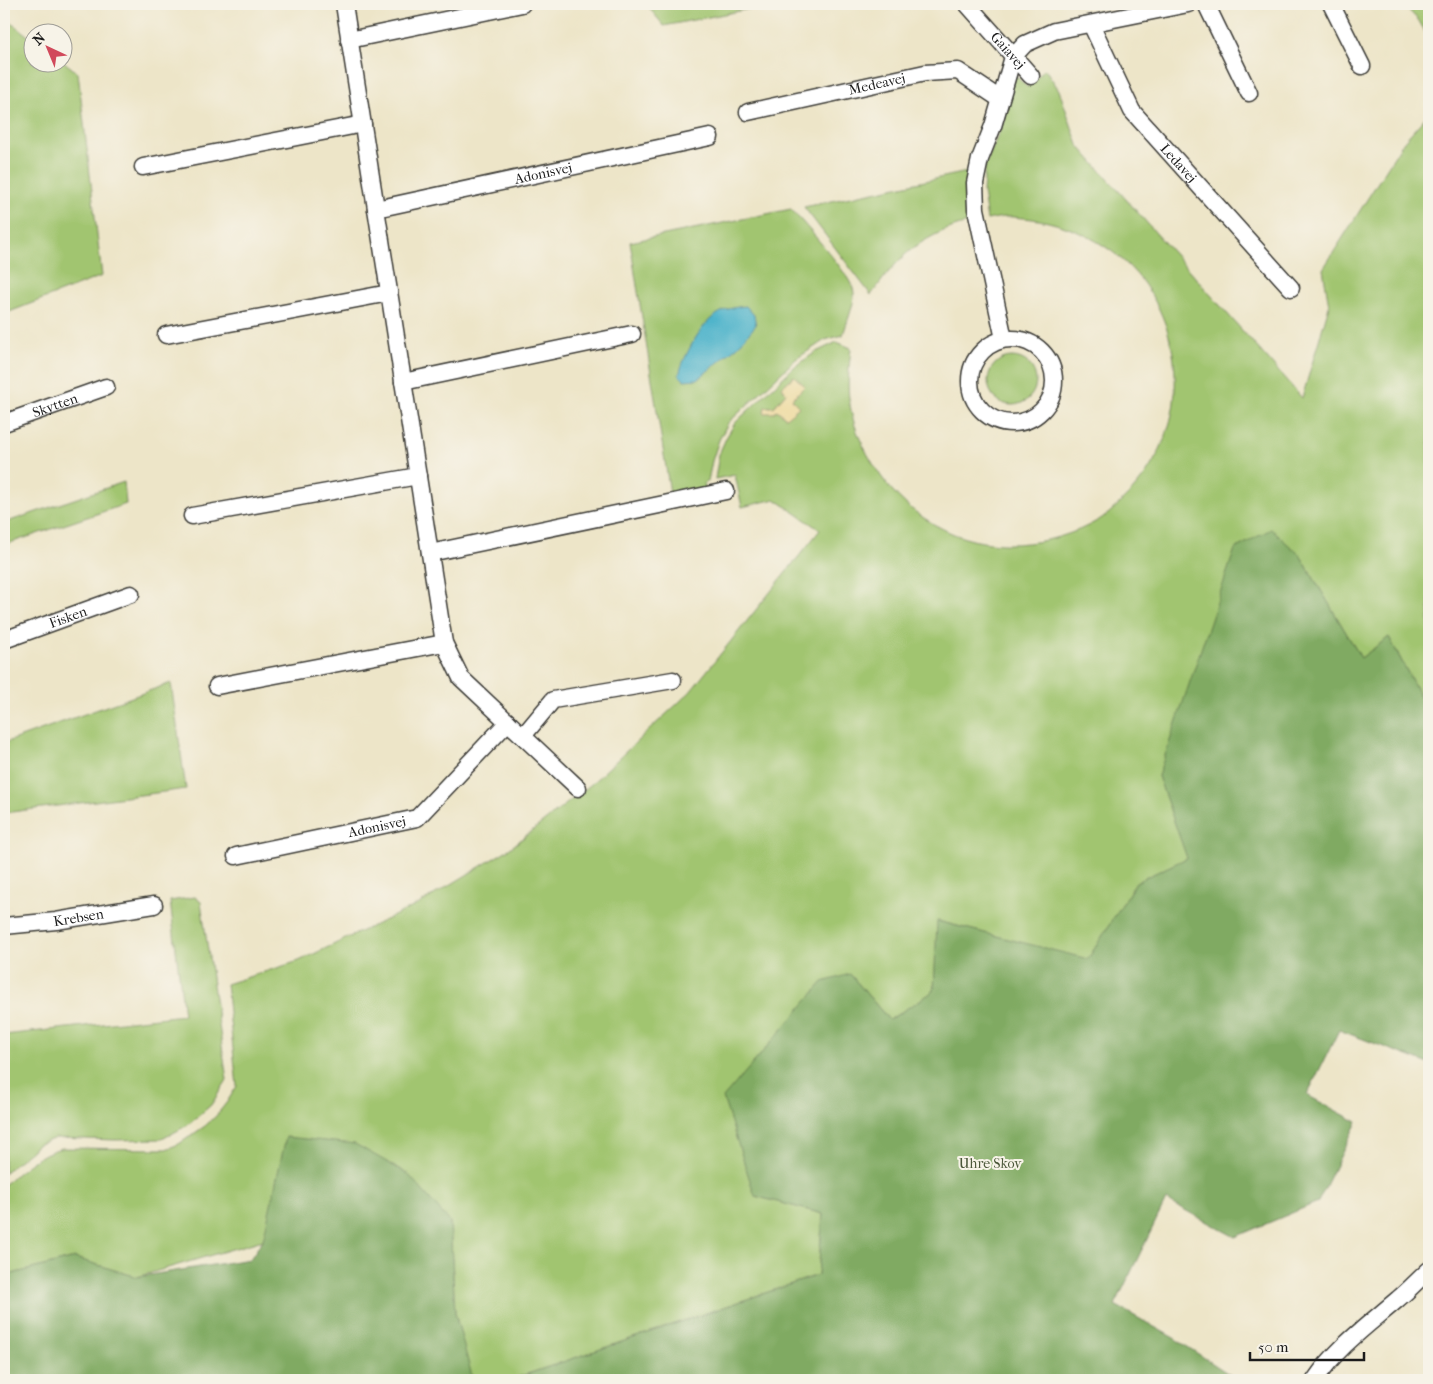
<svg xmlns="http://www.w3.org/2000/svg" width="1433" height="1384" font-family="'IM FELL French Canon',serif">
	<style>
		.green { fill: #a1c56f; stroke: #5e7046; fill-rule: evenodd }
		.forest { fill: #80aa62; stroke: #4e633f }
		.sand { fill: #eeda9e; stroke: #857b5d }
		.water { fill: #4bb2ca; stroke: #346773 }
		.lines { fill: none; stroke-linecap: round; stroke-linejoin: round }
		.minor-casing { stroke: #3b3a36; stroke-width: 19 }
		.minor { stroke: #fff; stroke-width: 16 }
		.labels { text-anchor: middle; stroke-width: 4; stroke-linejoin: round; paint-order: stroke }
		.street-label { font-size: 14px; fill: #1c1c1c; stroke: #f7f3e8 }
		.park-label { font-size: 14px; fill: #4b5739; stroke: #f7f3e8 }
	</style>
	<rect width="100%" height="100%" fill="#f7f3e8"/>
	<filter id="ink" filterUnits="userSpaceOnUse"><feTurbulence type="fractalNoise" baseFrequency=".02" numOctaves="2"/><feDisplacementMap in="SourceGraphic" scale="10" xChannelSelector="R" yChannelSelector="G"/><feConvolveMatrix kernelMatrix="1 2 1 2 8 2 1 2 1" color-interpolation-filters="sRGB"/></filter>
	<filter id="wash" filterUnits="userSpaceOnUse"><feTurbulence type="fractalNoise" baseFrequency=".0096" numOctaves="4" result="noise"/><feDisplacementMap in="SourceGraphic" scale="20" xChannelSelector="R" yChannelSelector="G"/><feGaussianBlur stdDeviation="1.12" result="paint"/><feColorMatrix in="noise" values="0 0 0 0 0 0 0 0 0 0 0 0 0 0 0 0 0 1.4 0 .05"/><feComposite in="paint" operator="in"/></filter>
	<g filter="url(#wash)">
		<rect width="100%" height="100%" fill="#ede5c8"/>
		<g class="green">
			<polygon points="646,4 774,4 664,26"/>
			<polygon points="1403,4 1429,4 1429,39 1419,21"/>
			<polygon points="4,17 32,39 32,62 62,62 63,61 78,73 102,276 4,314"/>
			<path d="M1045,69L1059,90L1078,145L1302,398L1329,306L1323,269L1404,141L1429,113V698H1421L1389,637L1361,658L1300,555L1158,776L1188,858L1136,882L1088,960L938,921L934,991L889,1020L850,974L755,1196L823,1214L818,1275L510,1380H472L455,1313L450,1222L263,1240L137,1277L75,1258L4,1276V1184C22,1170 39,1153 62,1148L166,1149L179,1144L205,1126L216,1116L227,1102L237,1086L226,984L299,961L419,904L509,849L589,786L690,692L820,530L775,499L742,507L735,475L715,479L719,454L726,438L735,423L794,367L816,352L837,342L851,348C849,368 846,390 851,410C855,431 864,449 875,467C892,495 916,516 945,530C994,555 1064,545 1108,514C1116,507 1124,499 1132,491C1154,467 1170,435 1174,402C1179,358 1168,316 1142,281C1114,244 1068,222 1024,218C1018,218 1012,216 1007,217C1000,217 993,219 987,220L983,192L985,166L1003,123L1008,97L1015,75L1027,87ZM794,377L805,386L792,399L786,418L777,410L765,407H774L786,393Z"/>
			<path d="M967,172L965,200L968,223C942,229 913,244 895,265C886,274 879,285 871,295L804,207Z"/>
			<path d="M791,209C804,224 854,278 854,293C855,303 846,324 843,335L825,340L796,359L728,423L719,440L712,461L708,481L704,483L706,491L671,499L630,242Z"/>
			<circle cx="1012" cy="381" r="24"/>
			<polygon points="124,482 126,504 4,545 4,523"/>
			<polygon points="171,683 186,789 4,813 4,743"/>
			<polygon points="195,897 201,902 227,1080 211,1105 188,1125 162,1139 115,1140 56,1138 39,1144 4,1173 4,1035 184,1015 170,901"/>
		</g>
		<g class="forest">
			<polygon points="1271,529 1300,555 1361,658 1389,637 1421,698 1429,698 1429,1064 1339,1030 1307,1095 1357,1122 1318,1202 1235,1237 1166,1200 1115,1305 1174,1338 1238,1380 510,1380 818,1275 823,1214 755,1196 723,1098 823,982 850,974 889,1020 934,991 937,921 1088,959 1136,882 1187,858 1158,776 1235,549"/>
			<polygon points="286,1137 355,1144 408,1174 450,1222 455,1313 473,1380 4,1380 4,1276 75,1258 137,1277 250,1259 263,1240"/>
		</g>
		<polygon class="sand" points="794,376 805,386 792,399 799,407 786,418 777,410 773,413 764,413 765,407 774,407 786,393 782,387"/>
		<path class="water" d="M746,306L754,315L756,325L738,346L698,379L684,380L679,375C683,357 701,324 716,315C725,309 735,307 746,306Z"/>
	</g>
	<g filter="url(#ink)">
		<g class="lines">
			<g class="minor-casing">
				<g id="minor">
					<polyline points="344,4 444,643 461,678 578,788"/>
					<path id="s1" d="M967,4L1031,76"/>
					<polyline points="1206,4 1249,93"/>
					<polyline points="1331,4 1362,66"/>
					<path id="s2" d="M1091,24L1132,111L1291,288"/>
					<polyline points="349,40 522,4"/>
					<path id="s3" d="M748,112L925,73L958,71L1000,99"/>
					<polyline points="143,167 363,124"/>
					<path id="s4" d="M376,209L710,137"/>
					<polyline points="166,335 389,293"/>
					<circle cx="1012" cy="381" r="42"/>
					<polyline points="1004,339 976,209 975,183 980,159 993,126 1013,57 1025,44 1054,31 1188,4"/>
					<polyline points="403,382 632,334"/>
					<path id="s5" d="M4,423L106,387"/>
					<polyline points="192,516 418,476"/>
					<polyline points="430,553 726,491"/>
					<path id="s6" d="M4,640L131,594"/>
					<polyline points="217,686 444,643"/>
					<polyline points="523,736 553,700 673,680"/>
					<path id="s7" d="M236,856L417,818L508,722"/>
					<path id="s8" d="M4,926L56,921L154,905"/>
					<path d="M1315,1380C1337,1347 1368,1325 1398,1299C1409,1290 1419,1279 1429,1270"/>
				</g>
			</g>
			<use href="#minor" class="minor"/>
		</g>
	</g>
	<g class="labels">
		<g class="street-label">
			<text dy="5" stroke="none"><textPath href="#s1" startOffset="62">Gaiavej</textPath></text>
			<text dy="5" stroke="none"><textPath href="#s3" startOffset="132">Medeavej</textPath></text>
			<text dy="5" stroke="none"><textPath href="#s2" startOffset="166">Ledavej</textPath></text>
			<text dy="5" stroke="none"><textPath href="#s4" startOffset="171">Adonisvej</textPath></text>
			<text dy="5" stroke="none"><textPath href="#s5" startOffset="54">Skytten</textPath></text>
			<text dy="5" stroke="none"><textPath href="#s6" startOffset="68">Fisken</textPath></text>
			<text dy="5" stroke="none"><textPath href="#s7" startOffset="144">Adonisvej</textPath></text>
			<text dy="5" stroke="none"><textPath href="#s8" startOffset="75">Krebsen</textPath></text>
		</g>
		<g class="park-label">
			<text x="990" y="1168">Uhre Skov</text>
		</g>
	</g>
	<rect width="1433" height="1384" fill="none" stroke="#f7f3e8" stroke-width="20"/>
	<g transform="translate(48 48) rotate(316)"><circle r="24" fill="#f7f3e8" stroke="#9f9d96"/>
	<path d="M0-4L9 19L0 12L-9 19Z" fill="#d1495b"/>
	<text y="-8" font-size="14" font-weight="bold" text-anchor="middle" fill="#1c1c1c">N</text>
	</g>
	<path d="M1250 1352v8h114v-8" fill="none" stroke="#1c1c1c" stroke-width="2.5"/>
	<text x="1258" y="1352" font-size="15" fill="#1c1c1c" stroke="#f7f3e8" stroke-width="4" paint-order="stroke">50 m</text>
</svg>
